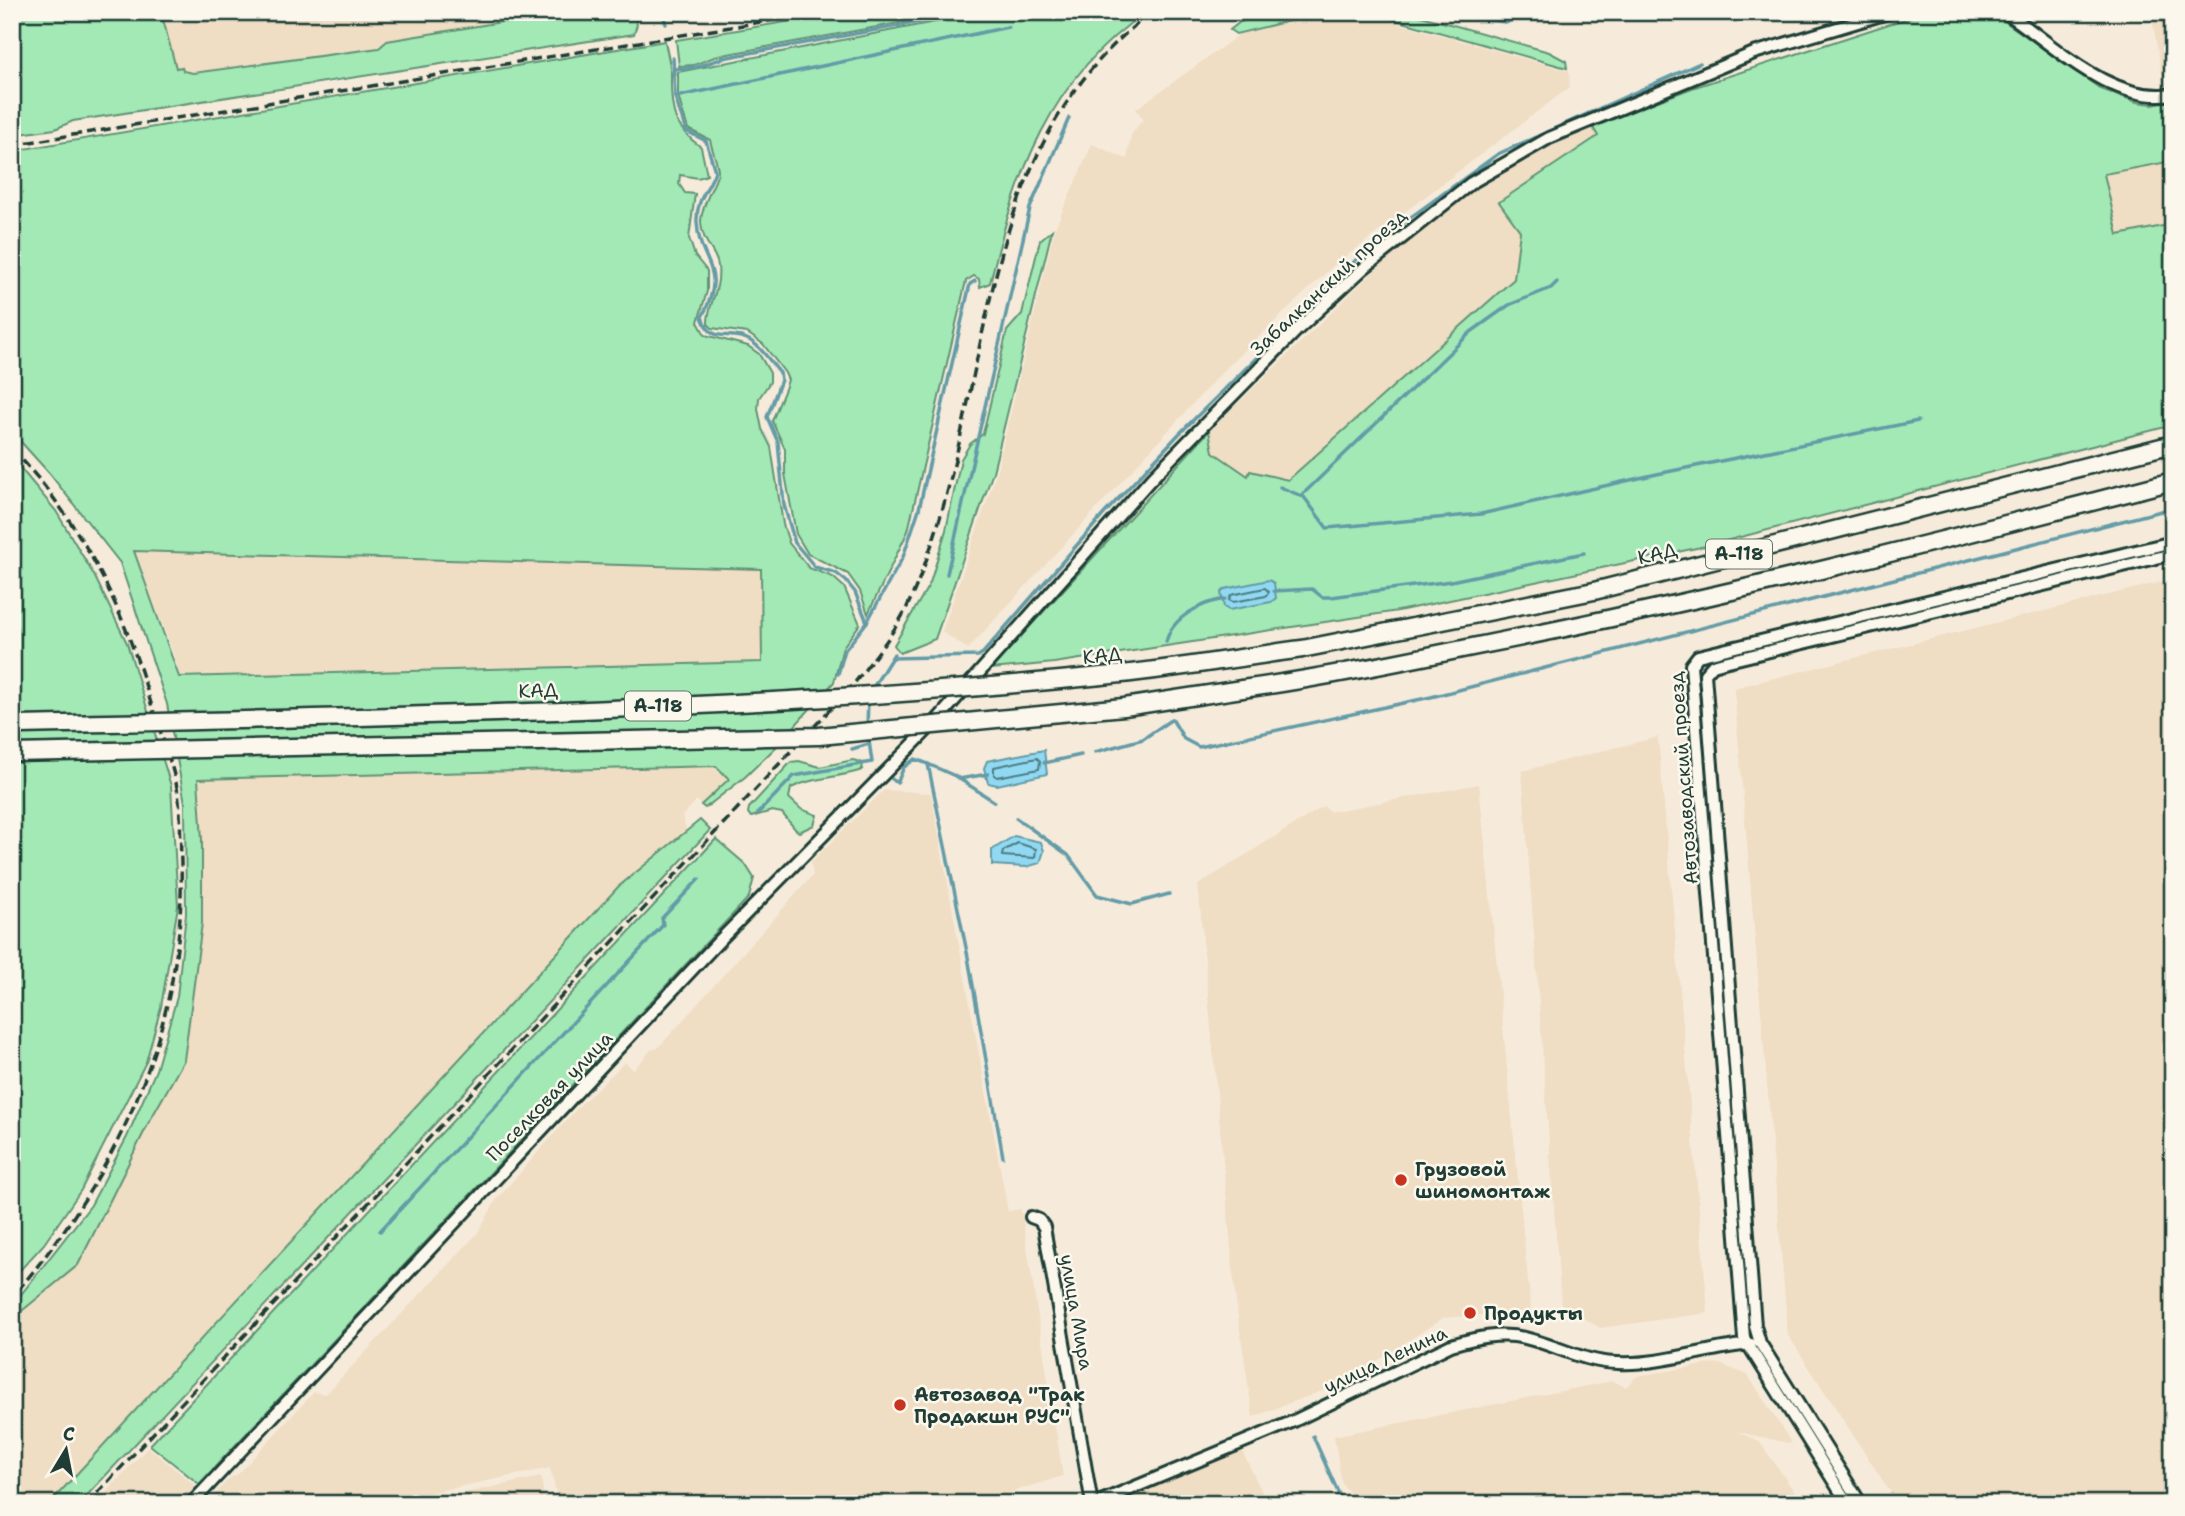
<svg xmlns="http://www.w3.org/2000/svg" width="2185" height="1516" font-family="'Shantell Sans',sans-serif">
	<style>
		.built { fill: #efddc4 }
		.green { fill: #a3e9b6; stroke: #619375; stroke-width: 2; fill-rule: evenodd }
		.water { fill: #91d9f3; stroke: #639ba7; stroke-width: 2 }
		.lines { fill: none; stroke-linecap: round; stroke-linejoin: round }
		.shore { stroke: #4d7b80; stroke-width: 2 }
		.stream { stroke: #639ba7; stroke-width: 3.5 }
		.minor-casing { stroke: #1f3d34; stroke-width: 16 }
		.highway-casing { stroke: #1f3d34; stroke-width: 21 }
		.minor { stroke: #fbf7ec; stroke-width: 10 }
		.highway { stroke: #fbf7ec; stroke-width: 16 }
		.rail { stroke: #1f3d34; stroke-width: 3.5; stroke-dasharray: 10 5; stroke-linecap: butt }
		.highway-bridge-casing { stroke: #1f3d34; stroke-width: 21; stroke-linecap: butt }
		.highway-bridge { stroke: #fbf7ec; stroke-width: 16 }
		.poi-dot { fill: #c8321e; stroke: #fbf7ec; stroke-width: 2.5 }
		.labels { text-anchor: middle; stroke-width: 5; stroke-linejoin: round; paint-order: stroke }
		.shield { fill: #fbf7ec; stroke: #61756b; stroke-width: 2 }
		.shield-label { font-size: 18px; font-weight: bold; fill: #1f3d34 }
		.street-label { font-size: 19px; fill: #1f3d34; stroke: #fbf7ec }
		.poi-label { font-size: 19px; font-weight: bold; fill: #1f3d34; stroke: #fbf7ec; text-anchor: start }
	</style>
	<rect width="100%" height="100%" fill="#f6ebda"/>
	<filter id="ink" filterUnits="userSpaceOnUse"><feTurbulence type="fractalNoise" baseFrequency=".0143" numOctaves="2"/><feDisplacementMap in="SourceGraphic" scale="14" xChannelSelector="R" yChannelSelector="G"/><feConvolveMatrix kernelMatrix="1 2 1 2 8 2 1 2 1" color-interpolation-filters="sRGB"/></filter>
	<g filter="url(#ink)">
		<g class="built">
			<polygon points="161,12 562,12 388,41 380,48 193,73 176,68"/>
			<polygon points="1335,12 1358,12 1569,71 1570,87 1332,267 1222,372 968,649 942,632 996,474 1055,228 1092,144 1127,159 1131,135 1143,119 1136,109 1240,34"/>
			<polygon points="2151,12 2173,12 2173,85 2164,87"/>
			<polygon points="1592,126 1599,136 1499,201 1520,231 1514,279 1288,480 1251,471 1248,476 1213,452 1209,431 1371,274 1470,189 1533,153"/>
			<polygon points="2173,161 2173,224 2118,235 2104,174"/>
			<polygon points="134,550 761,569 762,662 179,677 175,658"/>
			<polygon points="2173,579 2173,1504 1898,1504 1788,1335 1734,688"/>
			<polygon points="1658,737 1708,1313 1600,1328 1561,1305 1522,771"/>
			<polygon points="716,766 729,779 701,805 697,800 682,816 687,833 618,887 49,1504 12,1504 12,1319 78,1265 148,1124 184,1060 202,923 202,840 197,779"/>
			<polygon points="1479,784 1531,1311 1443,1318 1343,1383 1253,1417 1236,1303 1198,885 1324,806 1330,812"/>
			<polygon points="884,790 931,793 1008,1211 1021,1209 1063,1476 973,1504 559,1504 550,1468 376,1504 217,1504 212,1497 230,1478 238,1474 314,1392 326,1394 477,1234 497,1199 579,1106 625,1062 633,1070 651,1050 658,1048 813,875 811,862"/>
			<polygon points="1717,1363 1748,1375 1792,1444 1734,1431 1759,1441 1803,1504 1752,1504 1743,1500 1738,1504 1360,1504 1342,1484 1334,1436 1612,1381 1626,1387 1637,1376"/>
			<polygon points="148,1447 196,1486 180,1504 95,1504"/>
			<polygon points="1240,1447 1268,1504 1106,1504"/>
			<polygon points="541,1477 545,1504 412,1504"/>
		</g>
		<g class="green">
			<polygon points="12,12 161,12 176,68 182,67 183,71 193,73 379,48 387,41 562,12 632,12 637,24 634,34 73,121 55,129 12,135"/>
			<polygon points="846,12 960,12 717,56 694,65 679,66 676,40"/>
			<path d="M986,12H1146C1049,78 1016,175 990,283L980,287L979,279L974,276L966,281L908,531L868,614L860,591L848,574L808,554L796,534L785,474V449L772,421L785,389L788,380L785,373L763,344L747,333L712,328L708,324C707,304 721,292 718,266C716,250 702,244 701,222C701,203 719,178 718,171C717,161 712,150 710,140L688,129L678,96V72Z"/>
			<polygon points="1276,12 1326,12 1236,34 1230,30 1240,22"/>
			<polygon points="1367,12 1407,12 1549,52 1566,61 1567,68"/>
			<polygon points="1926,12 1994,14 2101,89 2137,102 2153,104 2173,100 2173,161 2104,174 2118,235 2173,224 2173,425 1706,546 1398,611 1054,663 991,669 1209,431 1213,452 1248,476 1250,471 1288,480 1514,279 1520,231 1499,202 1598,136 1592,126 1692,88"/>
			<path d="M665,41C667,54 672,68 671,80C671,112 674,128 701,147L707,175L698,178L680,175L679,184L685,193L695,194L689,238L695,256L707,271V291L698,322L705,335L748,346L759,354L770,373V382L759,398L758,409L762,429L771,447L783,524L789,543L809,568L833,577L844,587L860,624L843,647L834,682L776,747L745,777L705,808L701,805L729,779L716,766L198,779L202,840V923L184,1060L148,1124L78,1265L12,1319V1306L91,1205L127,1137L156,1070L177,997L186,914L185,803L167,704L120,563L49,473L12,432V151ZM134,551L761,569L762,662L179,677Z"/>
			<polygon points="1052,230 993,472 935,639 900,653 894,645 930,583 946,530 961,459 970,444 983,434 1007,331 1022,314 1040,240"/>
			<polygon points="12,458 56,511 94,575 127,643 171,786 178,906 161,1007 146,1062 81,1190 44,1244 12,1279"/>
			<path d="M853,760L863,763L862,770C838,778 813,777 791,788L789,798L801,809L817,815L814,825L799,832L795,829L782,813L772,811L751,817L748,813L749,808L791,762L799,761L820,767Z"/>
			<polygon points="700,820 710,830 79,1504 49,1504 618,887"/>
			<polygon points="716,839 745,864 754,878 749,897 199,1484 150,1445"/>
		</g>
		<g class="water">
			<path d="M1443,12H1557C1539,18 1523,7 1508,23L1468,19Z"/>
			<polygon points="1269,580 1274,583 1276,598 1271,602 1229,610 1224,607 1221,593 1225,589"/>
			<polygon points="1044,750 1047,774 997,785 988,783 984,768 987,761"/>
			<polygon points="1014,836 1041,842 1044,851 1040,863 1026,867 992,865 992,850"/>
		</g>
		<g class="lines">
			<g class="shore">
				<polygon points="1265,588 1269,592 1266,596 1233,602 1229,600 1231,595"/>
				<polygon points="1037,758 1040,761 1039,769 997,777 994,775 994,767"/>
				<polygon points="1018,843 1036,849 1035,858 1002,856 1003,851"/>
			</g>
			<g class="stream">
				<polyline points="662,12 666,24"/>
				<path d="M673,58L675,97L686,131L706,141L715,171C709,190 696,198 697,222C699,265 729,266 702,317C712,346 728,329 749,340C761,346 771,363 780,373L781,380L767,417L778,442L784,505L795,543L815,567L836,573L846,581L855,592L867,622L845,650L838,674"/>
				<polyline points="675,69 697,67 723,58 974,12"/>
				<polyline points="675,97 1008,27"/>
				<polyline points="1378,241 1498,154 1700,63"/>
				<polyline points="1280,487 1304,497 1327,528 1481,514 1657,474 1918,421"/>
				<polyline points="1301,496 1471,332 1509,305 1551,288 1557,282"/>
				<polyline points="947,574 1030,208 1069,118"/>
				<polyline points="1274,591 1312,589 1322,597 1331,597 1451,581 1584,553"/>
				<polyline points="867,622 903,557 919,509 970,284 975,281"/>
				<path d="M1166,642C1172,617 1201,603 1225,599"/>
				<polyline points="892,658 978,656 983,653 1104,514 1179,434 1360,256"/>
				<polyline points="872,689 894,654"/>
				<polyline points="867,727 868,700"/>
				<polyline points="852,749 869,744"/>
				<polyline points="1095,752 1143,739 1172,719 1184,739 1199,747 1431,697 2173,508"/>
				<polyline points="1044,763 1081,755"/>
				<polyline points="892,779 897,783 904,767 915,759 928,764"/>
				<polyline points="959,779 988,774"/>
				<polyline points="995,802 955,776 928,764 968,957 1003,1157"/>
				<polyline points="758,813 794,776 872,762 868,734"/>
				<polyline points="1016,818 1068,855 1097,895 1132,904 1169,894"/>
				<polyline points="380,1231 663,925 662,918 699,879"/>
				<polyline points="1313,1436 1341,1499 1352,1504"/>
			</g>
			<g class="minor-casing">
				<g id="minor">
					<path d="M2005,12C2055,45 2110,104 2173,94"/>
					<polyline points="1031,1217 1039,1220 1044,1227 1092,1504"/>
					<polyline points="191,1504 719,941 938,719 1151,479 1297,330 1364,268 1471,183 1549,138 1754,53 1891,12"/>
					<path d="M1094,1504L1294,1421L1451,1345C1475,1338 1500,1332 1525,1338C1556,1345 1585,1363 1618,1363C1662,1365 1707,1348 1751,1344"/>
					<polyline points="1848,1504 1744,1338 1691,665 1698,656 2173,542"/>
					<polyline points="1861,1504 1760,1343 1755,1326 1705,674 1713,665 1724,662 2173,554"/>
				</g>
			</g>
			<g class="highway-casing">
				<g id="highway">
					<polyline points="1302,649 1594,591 2173,444"/>
					<path d="M1242,689C1321,678 1399,662 1477,646C1711,600 1942,541 2173,481"/>
				</g>
			</g>
			<use href="#minor" class="minor"/>
			<use href="#highway" class="highway"/>
			<g class="rail">
				<polyline points="12,145 822,12"/>
				<path d="M12,449C80,520 122,604 149,697C158,726 169,754 176,783C182,808 180,838 181,863C186,1026 118,1175 12,1297"/>
				<path d="M87,1504L853,685C872,660 893,635 907,607C999,410 961,155 1152,12"/>
			</g>
			<g class="highway-bridge-casing">
				<g id="highway-bridge">
					<path d="M12,725C376,717 740,712 1102,676C1169,670 1235,658 1302,649"/>
					<polyline points="12,753 819,736 1124,707 1242,689"/>
				</g>
			</g>
			<use href="#highway-bridge" class="highway-bridge"/>
		</g>
	</g>
	<g class="poi-dot">
		<circle cx="1401" cy="1180" r="7"/>
		<circle cx="1470" cy="1313" r="7"/>
		<circle cx="900" cy="1405" r="7"/>
	</g>
	<g class="labels">
		<g class="shield">
			<rect x="1706" y="539.5" width="66" height="29" rx="5"/>
			<rect x="625" y="691.5" width="66" height="29" rx="5"/>
		</g>
		<g class="shield-label">
			<text x="1739" y="560">А-118</text>
			<text x="658" y="712">А-118</text>
		</g>
		<g class="street-label">
			<text transform="translate(1328 282) rotate(-43)" y="7">Забалканский проезд</text>
			<text transform="translate(1657 553) rotate(-14)" y="7">КАД</text>
			<text transform="translate(1102 655) rotate(-6)" y="7">КАД</text>
			<text transform="translate(538 690) rotate(-2)" y="7">КАД</text>
			<text transform="translate(1683 778) rotate(-94)" y="7">Автозаводский проезд</text>
			<text transform="translate(549 1096) rotate(-46)" y="7">Поселковая улица</text>
			<text transform="translate(1077 1312) rotate(80)" y="7">улица Мира</text>
			<text transform="translate(1385 1359) rotate(-25)" y="7">улица Ленина</text>
		</g>
		<g class="poi-label">
			<text x="1415" y="1176">Грузовой<tspan x="1415" dy="22">шиномонтаж</tspan></text>
			<text x="1484" y="1320">Продукты</text>
			<text x="914" y="1401">Автозавод "Трак<tspan x="914" dy="22">Продакшн РУС"</tspan></text>
		</g>
	</g>
	<rect width="2185" height="1516" fill="none" stroke="#fbf7ec" stroke-width="42"/>
	<rect x="21" y="21" width="2143" height="1474" fill="none" stroke="#1f3d34" stroke-width="2.5" filter="url(#ink)"/>
	<g transform="translate(66 1450) rotate(10)" stroke="#fbf7ec" stroke-width="5" paint-order="stroke">
	<path d="M0-5L12 26L0 18L-12 26Z" fill="#1f3d34"/>
	<text y="-10" font-size="19" font-weight="bold" text-anchor="middle" fill="#1f3d34">С</text>
	</g>
</svg>
